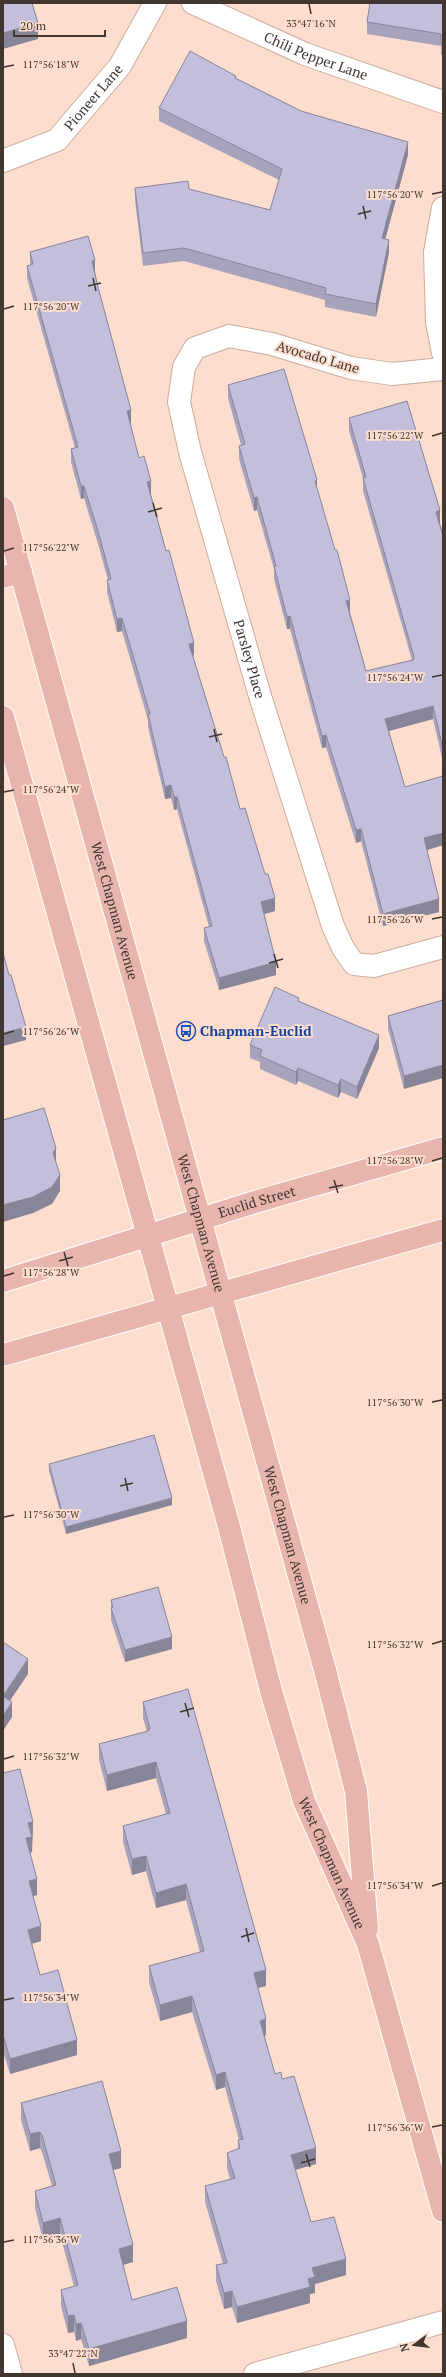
<svg xmlns="http://www.w3.org/2000/svg" width="446" height="2377" font-family="'PT Serif',serif">
	<style>
		.lines { fill: none; stroke-linecap: round; stroke-linejoin: round }
		.minor-casing { stroke: #caac9d; stroke-width: 24 }
		.major-casing { stroke: #fff; stroke-width: 24 }
		.minor { stroke: #fff; stroke-width: 22 }
		.major { stroke: #e7b5ad; stroke-width: 22 }
		.wall { fill: #a7a3bc }
		.shaded-wall { fill: #888599 }
		.building { fill: #c2bedb; stroke: #888599 }
		.ticks { fill: none; stroke: #423630; stroke-width: 1.5 }
		.labels { text-anchor: middle; stroke-width: 4; stroke-linejoin: round; paint-order: stroke }
		.street-label { font-size: 14px; fill: #423630; stroke: #fdddce }
		.transit-label { font-size: 14px; font-weight: bold; fill: #164399; stroke: #fdddce; text-anchor: start }
		.ticks-label { font-size: 10px; text-anchor: middle; fill: #423630; stroke: #fdddce; stroke-width: 4; stroke-linejoin: round; paint-order: stroke }
	</style>
	<rect width="100%" height="100%" fill="#fdddce"/>
	<g class="lines">
		<g class="minor-casing">
			<g id="minor">
				<path id="s1" d="M193,3L305,54L443,102"/>
				<path id="s2" d="M3,161L57,140L120,66L155,3"/>
				<polyline points="443,208 435,252 437,322 443,353"/>
				<path id="s3" d="M443,369L392,374L351,368L272,344L229,336L195,348L184,367L179,402L190,452L260,696L333,926L343,948L354,964L374,966L443,947"/>
				<polyline points="3,2345 11,2374"/>
				<polyline points="255,2374 443,2322"/>
			</g>
		</g>
		<g class="major-casing">
			<g id="major">
				<path id="s4" d="M3,508L325,1670L356,1791L367,1929"/>
				<polyline points="3,577 21,572"/>
				<path id="s5" d="M3,717L228,1523L271,1691L304,1801L368,1944L443,2211"/>
				<path id="s6" d="M3,1281L255,1202L443,1148"/>
				<polyline points="3,1355 443,1230"/>
			</g>
		</g>
		<use href="#minor" class="minor"/>
		<use href="#major" class="major"/>
	</g>
	<g class="wall">
		<polygon points="443,3 443,55 441,55 441,46 367,34 367,22"/>
		<polygon points="236,78 301,111 408,155 385,239 389,252 376,317 325,307 325,300 184,261 143,266 135,200 135,188 189,189 270,210 279,180 159,121 159,108"/>
		<polygon points="30,252 95,273 131,423 130,423 139,458 151,494 194,655 193,656 240,809 275,911 264,914 276,975 219,990 204,941 204,928 209,927 177,809 174,810 171,798 165,799 148,727 148,720 122,631 117,632 107,592 107,580 108,580 98,544 84,498 81,499 71,462 71,449 75,448 27,278 27,266 30,265"/>
		<polygon points="228,385 317,490 366,671 412,660 363,491 363,478 349,431 349,418 440,523 443,536 443,762 433,719 389,731 405,787 443,776 443,845 427,850 439,912 383,926 361,841 356,843 326,747 322,748 290,629 287,629 274,579 274,569 257,510 254,511 239,459 239,446 241,445 228,398"/>
		<polygon points="443,1000 404,1089 388,1029 388,1016"/>
		<polygon points="299,1001 379,1048 357,1099 341,1092 338,1098 298,1081 296,1085 260,1069 260,1062 250,1058 250,1045"/>
		<polygon points="49,1464 172,1505 66,1534 49,1471"/>
		<polygon points="111,1600 172,1649 125,1662 111,1620"/>
		<polygon points="143,1702 266,1986 258,1988 266,2035 264,2036 275,2074 282,2079 316,2164 295,2170 311,2222 346,2275 315,2284 315,2293 310,2294 310,2303 237,2323 232,2307 224,2309 216,2281 216,2265 223,2264 205,2202 205,2186 230,2179 227,2168 227,2153 238,2149 238,2140 239,2140 225,2087 216,2090 192,2012 160,2021 149,1982 149,1966 200,1952 186,1900 156,1908 146,1871 132,1875 123,1842 123,1826 166,1814 156,1778 107,1791 99,1760 99,1744 147,1732 143,1718"/>
		<polygon points="3,1773 33,1822 32,1852 30,1853 37,1895 33,1896 41,1941 31,1944 40,1975 77,2055 10,2074 3,2051"/>
		<polygon points="21,2103 121,2168 113,2170 133,2262 123,2265 132,2300 187,2338 89,2366 81,2339 76,2341 74,2332 68,2333 61,2306 61,2290 74,2286 60,2235 43,2240 35,2208 35,2191 52,2186 42,2152 40,2148 30,2151 21,2120"/>
	</g>
	<g class="shaded-wall">
		<polygon points="38,23 38,39 3,49 3,33"/>
		<polygon points="408,142 408,155 382,251 382,238"/>
		<polygon points="389,240 389,252 376,317 376,304"/>
		<polygon points="95,260 95,273 92,274 92,261"/>
		<polygon points="131,410 131,423 127,424 127,411"/>
		<polygon points="317,480 317,493 315,481"/>
		<polygon points="151,481 151,494 147,495 147,482"/>
		<polygon points="81,486 84,486 84,498 81,499"/>
		<polygon points="257,497 257,510 254,511 254,498"/>
		<polygon points="440,510 440,523 436,524 436,512"/>
		<polygon points="350,600 350,613 346,601"/>
		<polygon points="290,616 290,629 287,629 287,617"/>
		<polygon points="122,618 122,631 117,632 117,619"/>
		<polygon points="194,643 194,655 189,656 189,644"/>
		<polygon points="433,706 433,719 385,732 385,719"/>
		<polygon points="326,735 326,747 322,748 322,736"/>
		<polygon points="171,785 171,798 165,799 165,787"/>
		<polygon points="174,797 177,797 177,809 174,810"/>
		<polygon points="361,829 361,841 356,843 356,830"/>
		<polygon points="443,833 443,845 424,851 424,838"/>
		<polygon points="275,898 275,911 261,915 261,902"/>
		<polygon points="439,899 439,912 383,926 383,914"/>
		<polygon points="276,962 276,975 219,990 219,978"/>
		<polygon points="26,1027 26,1040 3,1046 3,1033"/>
		<polygon points="379,1035 379,1048 357,1099 357,1087"/>
		<polygon points="443,1065 443,1078 404,1089 404,1076"/>
		<polygon points="298,1068 298,1081 296,1085 296,1072"/>
		<polygon points="341,1079 341,1092 338,1098 338,1085"/>
		<polygon points="56,1148 56,1164 53,1153"/>
		<polygon points="60,1175 60,1191 52,1204 33,1213 3,1222 3,1205"/>
		<polygon points="172,1498 172,1505 66,1534 66,1527"/>
		<polygon points="172,1637 172,1649 125,1662 125,1650"/>
		<polygon points="28,1659 28,1674 3,1711 3,1696"/>
		<polygon points="12,1702 12,1717 3,1731 3,1716"/>
		<polygon points="156,1762 156,1778 107,1791 107,1775"/>
		<polygon points="33,1822 32,1852 26,1854 26,1838 28,1823"/>
		<polygon points="146,1856 146,1871 132,1875 132,1859"/>
		<polygon points="37,1879 37,1895 29,1897 29,1881"/>
		<polygon points="186,1884 186,1900 156,1908 156,1893"/>
		<polygon points="41,1926 41,1941 28,1945 28,1930"/>
		<polygon points="266,1970 266,1986 254,1989 254,1973"/>
		<polygon points="192,1996 192,2012 160,2021 160,2005"/>
		<polygon points="266,2019 266,2035 260,2037 260,2021"/>
		<polygon points="77,2040 77,2055 10,2074 10,2059"/>
		<polygon points="225,2072 225,2087 216,2090 216,2075"/>
		<polygon points="40,2132 40,2148 30,2151 30,2134"/>
		<polygon points="316,2148 316,2164 291,2171 291,2155"/>
		<polygon points="121,2151 121,2168 109,2171 109,2154"/>
		<polygon points="60,2218 60,2235 43,2240 43,2223"/>
		<polygon points="133,2245 133,2262 119,2266 119,2249"/>
		<polygon points="346,2259 346,2275 315,2284 315,2293 310,2294 310,2303 237,2323 237,2307 308,2279 312,2268"/>
		<polygon points="232,2291 232,2307 224,2309 224,2293"/>
		<polygon points="74,2315 74,2332 68,2333 68,2316"/>
		<polygon points="187,2321 187,2338 89,2366 89,2349"/>
		<polygon points="81,2323 81,2339 76,2341 76,2324"/>
	</g>
	<g class="building">
		<polygon points="3,3 32,3 38,23 3,33"/>
		<polygon points="370,3 443,3 443,42 441,43 441,34 367,22"/>
		<polygon points="190,51 236,76 235,78 301,111 408,142 382,238 389,240 376,304 325,294 326,288 184,248 143,253 135,188 188,181 189,189 270,210 282,169 159,108"/>
		<polygon points="88,236 95,260 92,261 98,287 131,410 127,411 139,458 144,456 151,481 147,482 166,551 169,550 194,643 189,644 224,757 226,757 240,809 245,808 265,874 268,874 275,898 261,902 276,962 219,978 204,928 212,926 177,797 174,797 171,785 165,787 148,714 150,714 122,618 117,619 107,580 111,579 98,531 84,486 81,486 71,449 78,447 27,266 33,264 30,252"/>
		<polygon points="284,369 317,480 315,481 335,550 337,550 350,600 346,601 366,671 413,660 414,657 363,478 366,477 349,418 407,401 440,510 436,512 443,536 443,749 433,706 385,719 405,787 443,776 443,833 424,838 439,899 383,914 361,829 356,830 326,735 322,736 290,616 287,617 274,566 276,566 257,497 254,498 239,446 245,444 228,385"/>
		<polygon points="3,953 9,975 11,975 26,1027 3,1033"/>
		<polygon points="275,987 299,998 298,1001 379,1035 357,1087 341,1079 338,1085 298,1068 296,1072 260,1056 262,1050 250,1045"/>
		<polygon points="443,1000 443,1065 404,1076 388,1016"/>
		<polygon points="44,1108 56,1148 53,1153 60,1175 52,1187 33,1197 3,1205 3,1120"/>
		<polygon points="154,1435 172,1498 66,1527 49,1464"/>
		<polygon points="158,1587 172,1637 125,1650 111,1608 113,1607 111,1600"/>
		<polygon points="3,1642 28,1659 3,1696 12,1702 3,1716"/>
		<polygon points="188,1689 266,1970 254,1973 266,2019 260,2021 275,2074 281,2072 282,2079 294,2076 316,2148 291,2155 311,2222 334,2217 346,2259 312,2268 315,2277 308,2279 310,2287 237,2307 232,2291 224,2293 216,2265 227,2263 205,2186 235,2178 227,2153 240,2148 238,2140 243,2139 225,2072 216,2075 192,1996 160,2005 149,1966 204,1951 186,1884 156,1893 146,1856 132,1859 123,1826 170,1813 156,1762 107,1775 99,1744 148,1731 150,1729 143,1702"/>
		<polygon points="20,1769 33,1822 28,1823 32,1837 26,1838 37,1879 29,1881 41,1926 28,1930 40,1975 58,1970 77,2040 10,2059 3,2035 3,2021 4,2020 3,2017 3,1773"/>
		<polygon points="102,2081 121,2151 109,2154 133,2245 119,2249 132,2300 177,2287 187,2321 89,2349 81,2323 76,2324 74,2315 68,2316 61,2290 78,2285 60,2218 43,2223 35,2191 56,2185 42,2135 40,2132 30,2134 21,2103"/>
	</g>
	<path class="ticks" d="M309,4L311,14M4,67L14,65M432,194L442,192M363,206L366,219M358,214L371,211M93,278L96,291M88,286L101,283M4,309L14,306M432,436L442,433M153,503L157,517M148,512L162,508M4,551L14,548M432,677L442,675M214,729L217,742M209,737L222,734M4,792L14,790M432,919L442,917M274,954L278,968M269,963L283,959M4,1034L14,1031M432,1161L442,1158M334,1180L338,1193M329,1188L343,1185M64,1252L68,1266M59,1261L73,1257M4,1276L14,1273M432,1402L442,1400M125,1478L128,1491M120,1486L133,1483M4,1517L14,1515M432,1644L442,1641M185,1703L189,1717M180,1712L194,1708M4,1759L14,1756M432,1886L442,1883M246,1928L249,1942M241,1937L254,1933M4,2000L14,1998M432,2127L442,2125M306,2154L310,2167M301,2163L315,2159M4,2242L14,2240M73,2363L75,2373"/>
	<defs>
		<g id="bus-ring" transform="scale(1)"><circle r="9.5" fill="#fdddce" stroke="#1a4fb4" stroke-width="1.5"/><path d="M-5-6H5V4H4V6H2V4H-2V6H-4V4H-5ZM-3.5-4V0h7V-4ZM-3.5 1.2v1.5H-2V1.2ZM2 1.2v1.5H3.5V1.2Z" fill="#1a4fb4"/></g>
	</defs>
	<g fill-rule="evenodd">
		<use href="#bus-ring" x="186" y="1031"/>
	</g>
	<g class="labels">
		<g class="street-label">
			<text dy="5" stroke="none"><textPath href="#s1" startOffset="134">Chili Pepper Lane</textPath></text>
			<text dy="5" stroke="none"><textPath href="#s2" startOffset="114">Pioneer Lane</textPath></text>
			<text transform="translate(318 357) rotate(16)" y="5">Avocado Lane</text>
			<text dy="5" stroke="none"><textPath href="#s3" startOffset="579">Parsley Place</textPath></text>
			<text dy="5" stroke="none"><textPath href="#s4" startOffset="418">West Chapman Avenue</textPath></text>
			<text dy="5" stroke="none"><textPath href="#s6" startOffset="266">Euclid Street</textPath></text>
			<text dy="5" stroke="none"><textPath href="#s4" startOffset="742">West Chapman Avenue</textPath></text>
			<text dy="5" stroke="none"><textPath href="#s4" startOffset="1066">West Chapman Avenue</textPath></text>
			<text dy="5" stroke="none"><textPath href="#s5" startOffset="1193">West Chapman Avenue</textPath></text>
		</g>
		<g class="transit-label">
			<text x="200" y="1036">Chapman-Euclid</text>
		</g>
	</g>
	<g class="ticks-label">
		<text x="311" y="27">33°47'16"N</text>
		<text x="51" y="68">117°56'18"W</text>
		<text x="395" y="198">117°56'20"W</text>
		<text x="51" y="310">117°56'20"W</text>
		<text x="395" y="439">117°56'22"W</text>
		<text x="51" y="551">117°56'22"W</text>
		<text x="395" y="681">117°56'24"W</text>
		<text x="51" y="793">117°56'24"W</text>
		<text x="395" y="923">117°56'26"W</text>
		<text x="51" y="1035">117°56'26"W</text>
		<text x="395" y="1164">117°56'28"W</text>
		<text x="51" y="1276">117°56'28"W</text>
		<text x="395" y="1406">117°56'30"W</text>
		<text x="51" y="1518">117°56'30"W</text>
		<text x="395" y="1648">117°56'32"W</text>
		<text x="51" y="1760">117°56'32"W</text>
		<text x="395" y="1889">117°56'34"W</text>
		<text x="51" y="2001">117°56'34"W</text>
		<text x="395" y="2131">117°56'36"W</text>
		<text x="51" y="2243">117°56'36"W</text>
		<text x="73" y="2357">33°47'22"N</text>
	</g>
	<rect width="446" height="2377" fill="none" stroke="#423630" stroke-width="8"/>
	<g transform="translate(414 2345) rotate(255)" stroke="#fdddce" stroke-width="3" paint-order="stroke">
	<path d="M0-3L7 15L0 10L-7 15Z" fill="#423630"/>
	<text y="-6" font-size="11" font-weight="bold" text-anchor="middle" fill="#423630">N</text>
	</g>
	<path d="M14 30v6h91v-6" fill="none" stroke="#423630" stroke-width="2"/>
	<text x="20" y="30" font-size="12" fill="#423630" stroke="#fdddce" stroke-width="3" paint-order="stroke">20 m</text>
</svg>
